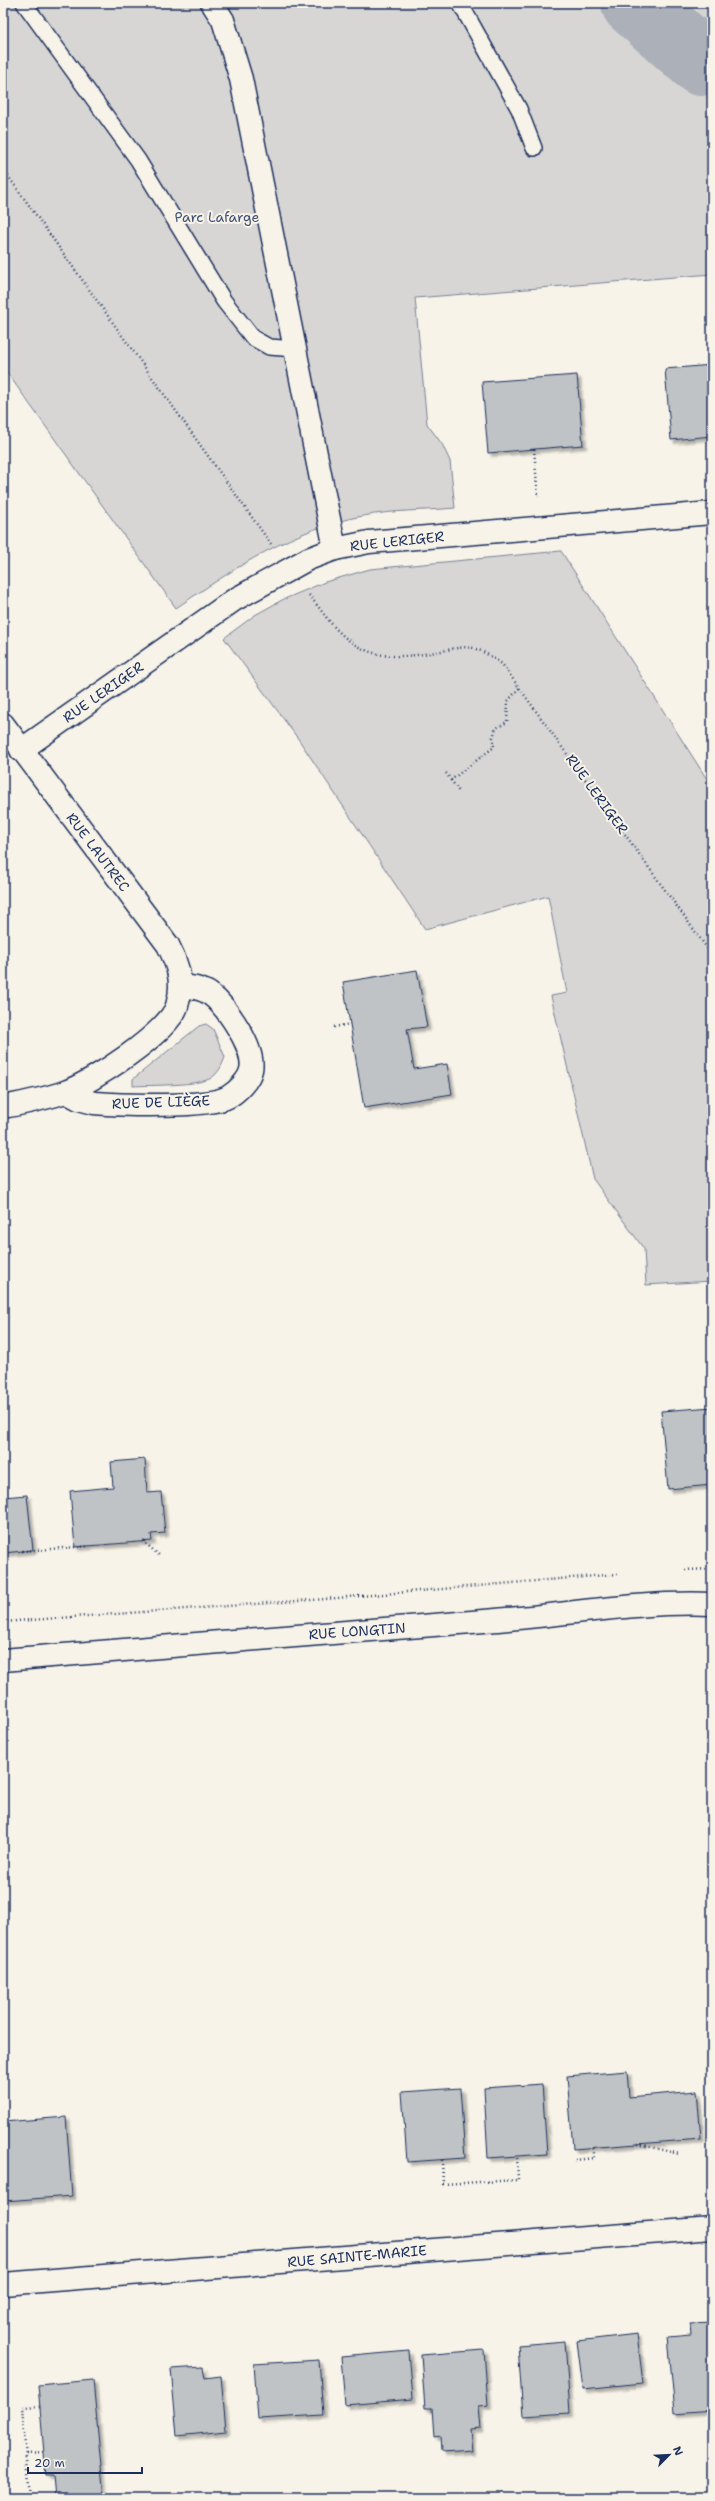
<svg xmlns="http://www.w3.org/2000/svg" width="715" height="2501" font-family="'Shantell Sans',sans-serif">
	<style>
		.green { fill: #d7d6d4; stroke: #798299 }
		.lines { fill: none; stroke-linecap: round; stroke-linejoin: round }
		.river { stroke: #acb0b9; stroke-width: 68 }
		.building { fill: #c0c3c5; stroke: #1b2f5e; filter: url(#shadow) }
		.lane-casing { stroke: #1b2f5e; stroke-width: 18 }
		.street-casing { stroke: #1b2f5e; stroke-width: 25 }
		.path { stroke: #1b2f5e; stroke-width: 2.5; stroke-dasharray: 1 3; stroke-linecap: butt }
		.lane { stroke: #f7f3e8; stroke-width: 15 }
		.street { stroke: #f7f3e8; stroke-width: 22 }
		.labels { text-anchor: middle; stroke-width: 4; stroke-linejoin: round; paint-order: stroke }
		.park-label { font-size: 14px; fill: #415076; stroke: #f7f3e8 }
		.street-label { font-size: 14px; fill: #1b2f5e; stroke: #f7f3e8 }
	</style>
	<defs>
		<filter id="shadow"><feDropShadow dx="3.5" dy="3.5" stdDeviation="1" flood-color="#0004"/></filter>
	</defs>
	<rect width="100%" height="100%" fill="#f7f3e8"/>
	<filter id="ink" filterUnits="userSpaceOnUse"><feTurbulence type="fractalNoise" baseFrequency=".025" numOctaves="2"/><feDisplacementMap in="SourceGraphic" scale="8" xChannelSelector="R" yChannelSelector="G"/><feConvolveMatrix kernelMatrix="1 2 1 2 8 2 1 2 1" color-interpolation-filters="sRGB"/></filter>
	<g filter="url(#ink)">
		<g class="green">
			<path d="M3,3H712V274L415,298L427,424L442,444L450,461L455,508C424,511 393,510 363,516C293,528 234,569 176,608L3,367Z"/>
			<polygon points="561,551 712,787 712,1281 646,1285 644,1249 593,1179 551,996 567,993 548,896 425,929 299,740 224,638 255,615 282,600 325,582 370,569"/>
			<path d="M206,1024L213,1029L225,1057C222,1065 219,1073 211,1078C199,1086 150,1085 133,1086V1079L199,1026Z"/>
		</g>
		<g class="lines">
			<polyline class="river" points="635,3 702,62 712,60"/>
		</g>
		<g class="building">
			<polygon points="712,365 712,436 671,440 665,369"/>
			<polygon points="577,375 583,445 488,453 482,382"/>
			<polygon points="417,970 427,1027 407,1029 414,1069 447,1064 452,1094 364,1108 343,982"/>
			<polygon points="712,1407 712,1485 668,1489 661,1411"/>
			<polygon points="145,1459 147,1493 161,1492 165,1533 151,1534 152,1541 75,1547 70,1491 113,1487 111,1462"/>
			<polygon points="27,1495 33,1550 3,1553 3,1497"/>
			<polygon points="627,2071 629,2097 697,2091 701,2139 573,2149 567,2076"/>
			<polygon points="542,2084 547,2154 488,2158 484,2088"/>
			<polygon points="460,2088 465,2158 407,2162 402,2092"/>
			<polygon points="66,2117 72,2196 4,2201 3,2122"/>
			<polygon points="712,2323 712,2410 675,2413 668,2337 691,2335 690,2324"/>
			<polygon points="637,2334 643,2383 583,2389 577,2341"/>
			<polygon points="565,2341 570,2413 523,2416 518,2345"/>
			<polygon points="484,2350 488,2405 478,2406 480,2429 470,2430 472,2450 442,2452 441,2436 434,2437 432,2408 425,2408 421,2355"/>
			<polygon points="409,2351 413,2399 345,2405 341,2357"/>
			<polygon points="319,2360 323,2415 258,2419 254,2364"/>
			<polygon points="203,2367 205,2378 221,2376 226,2431 177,2436 171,2369"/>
			<polygon points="93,2380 104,2498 55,2498 53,2476 46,2476 38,2385"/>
		</g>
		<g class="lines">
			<g class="lane-casing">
				<g id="lane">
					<polyline points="24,3 138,160 224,301 253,338 269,347 296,349"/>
					<polyline points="460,3 519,109 534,148"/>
				</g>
			</g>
			<g class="street-casing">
				<g id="street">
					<polyline points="212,3 223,20 241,79 335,549"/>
					<path d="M3,724L168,945C178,965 184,983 177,1006C169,1032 91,1083 65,1092C45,1099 24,1103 3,1107"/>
					<polyline points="21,750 234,600 308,559 335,549 369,542 712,513"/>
					<path d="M66,1092L79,1099L94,1103C120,1105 209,1108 228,1097C237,1092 249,1080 251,1070C256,1049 226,1006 210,994C202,988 191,987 181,986"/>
					<path d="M3,1660C163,1646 324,1634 484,1621C560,1616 636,1601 712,1604"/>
					<polyline points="3,2284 712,2228"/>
				</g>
			</g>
			<g class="path">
				<polyline points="3,169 271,544"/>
				<polyline points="534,449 538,497"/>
				<path d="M309,595C323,612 335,632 354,644C382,662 412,656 442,651C452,649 463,646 473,648C484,651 493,658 502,664L712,955"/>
				<polyline points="446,773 451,780 494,747 493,737 496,728 507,722 508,701 520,687"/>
				<polyline points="451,780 460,793"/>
				<polyline points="334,1027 350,1024"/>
				<polyline points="707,1485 712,1500"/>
				<polyline points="143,1541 160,1556"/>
				<polyline points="22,1551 90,1546"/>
				<polyline points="685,1570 712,1569"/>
				<polyline points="3,1622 325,1599 618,1574"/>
				<polyline points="638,2144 679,2154"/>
				<polyline points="442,2160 443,2184 518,2180 517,2156"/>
				<polyline points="575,2160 594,2158 592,2147"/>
				<polyline points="26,2454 44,2453"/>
				<polyline points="29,2498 22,2407 40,2406"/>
			</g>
			<use href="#lane" class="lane"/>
			<use href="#street" class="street"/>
		</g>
	</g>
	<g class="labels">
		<g class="park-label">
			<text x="217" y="222">Parc Lafarge</text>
		</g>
		<g class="street-label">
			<text transform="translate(397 541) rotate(-6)" y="5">RUE LERIGER</text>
			<text transform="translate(103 692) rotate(-35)" y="5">RUE LERIGER</text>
			<text transform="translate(597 794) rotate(54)" y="5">RUE LERIGER</text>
			<text transform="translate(98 852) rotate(53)" y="5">RUE LAUTREC</text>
			<text transform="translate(161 1102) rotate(-2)" y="5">RUE DE LIÈGE</text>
			<text transform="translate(357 1631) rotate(-4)" y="5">RUE LONGTIN</text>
			<text transform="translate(357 2256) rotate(-5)" y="5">RUE SAINTE-MARIE</text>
		</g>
	</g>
	<rect width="715" height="2501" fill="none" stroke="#f7f3e8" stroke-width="16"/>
	<rect x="8" y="8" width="699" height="2485" fill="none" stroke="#1b2f5e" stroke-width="1.5" filter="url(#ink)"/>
	<g transform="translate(669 2455) rotate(66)" stroke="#f7f3e8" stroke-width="3" paint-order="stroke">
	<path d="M0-3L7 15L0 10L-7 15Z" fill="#1b2f5e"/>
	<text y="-6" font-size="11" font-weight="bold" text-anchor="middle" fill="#1b2f5e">N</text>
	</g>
	<path d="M28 2467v6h114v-6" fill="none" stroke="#1b2f5e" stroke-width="2"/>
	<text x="34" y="2467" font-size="12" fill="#1b2f5e" stroke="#f7f3e8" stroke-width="3" paint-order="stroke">20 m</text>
</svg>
